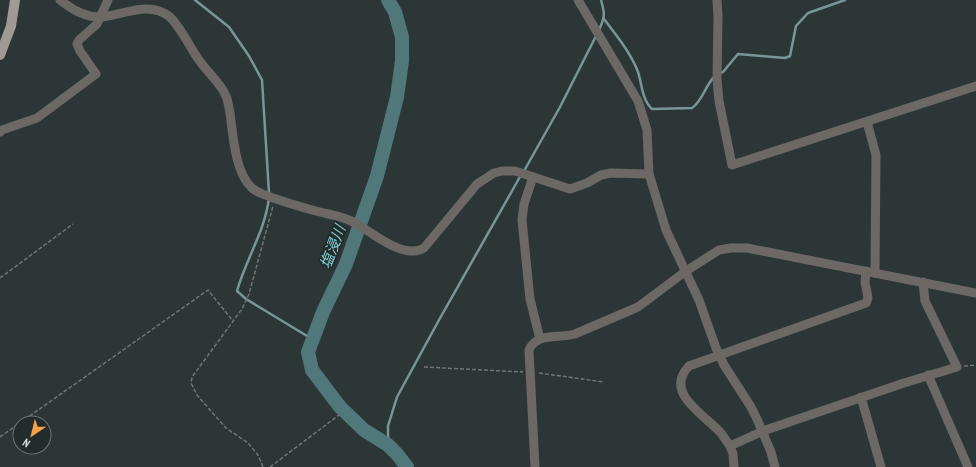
<svg xmlns="http://www.w3.org/2000/svg" width="976" height="467" font-family="'PT Sans Narrow','Noto Sans JP',sans-serif">
	<style>
		.lines { fill: none; stroke-linecap: round; stroke-linejoin: round }
		.stream { stroke: #789698; stroke-width: 2.5 }
		.river { stroke: #50787a; stroke-width: 14 }
		.path { stroke: #6e7676; stroke-width: 1.5; stroke-dasharray: 4 2; stroke-linecap: butt }
		.minor { stroke: #6b6865; stroke-width: 9 }
		.major { stroke: #a09a95; stroke-width: 10 }
		.labels { text-anchor: middle; stroke-width: 4; stroke-linejoin: round; paint-order: stroke }
		.water-label { font-size: 15px; font-style: italic; fill: #83ced3; stroke: #232c2d }
	</style>
	<rect width="100%" height="100%" fill="#2d3637"/>
	<g class="lines">
		<g class="stream">
			<polyline points="195,0 229,27 249,56 262,80 269,193"/>
			<path d="M604,19C616,35 631,53 638,72C642,84 642,100 652,109L692,108C703,101 705,85 715,76"/>
			<path d="M599,30C605,17 605,14 601,0"/>
			<polyline points="719,74 723,72 738,54 785,58 790,56 796,26 808,13 845,0"/>
			<polyline points="524,171 560,107 596,36"/>
			<path d="M269,198C265,231 246,259 237,291L246,299L312,339"/>
			<polyline points="388,445 388,426 397,397 439,320 521,175"/>
		</g>
		<polyline class="river" points="388,0 395,12 402,37 402,61 397,97 377,176 346,264 323,312 308,352 312,370 340,407 364,430 388,445 397,454 407,467"/>
		<g class="path">
			<polyline points="0,278 73,224"/>
			<polyline points="964,366 976,365"/>
			<polyline points="424,367 523,372"/>
			<polyline points="539,373 604,382"/>
			<polyline points="0,437 208,290 233,321"/>
			<polyline points="263,467 258,455 248,443 226,428 197,395 191,383 192,377 242,309 249,294 273,206"/>
			<polyline points="270,467 339,415"/>
		</g>
		<g class="minor">
			<path d="M60,0C70,8 86,18 101,17C124,15 149,0 170,17C182,29 189,46 199,60C207,72 220,82 226,96C228,101 229,108 230,113C233,135 235,173 252,188C257,193 266,195 273,198C288,203 304,208 320,212C332,215 346,217 357,224C374,234 404,260 424,248L477,184L494,173L502,171H515L570,189L587,183L601,175L611,173L649,174"/>
			<polyline points="578,0 638,101 647,130 649,174 666,230 699,300 716,348 724,365 751,407 757,419 771,452 775,467"/>
			<polyline points="717,0 718,17 717,79 719,101 732,165 976,86"/>
			<polyline points="867,122 876,155 875,273"/>
			<polyline points="0,132 2,130 37,118 96,74 80,51 77,44 79,40 97,24 108,0"/>
			<polyline points="533,177 524,204 522,220 530,299 540,339"/>
			<polyline points="928,375 968,467"/>
			<polyline points="861,397 881,467"/>
			<path d="M730,446C727,442 724,437 721,433C705,415 663,393 689,366L866,303L868,298L865,282L866,271"/>
			<path d="M535,467L529,350C537,332 558,339 575,334L638,307L686,271L719,250L731,248H747L976,293"/>
			<polyline points="734,467 733,454 730,446 763,431 904,383 957,367 925,301 923,282"/>
		</g>
		<polyline class="major" points="0,55 11,26 15,0"/>
	</g>
	<g class="labels">
		<g class="water-label">
			<text transform="translate(333 247) rotate(-69)" y="5">塩浸川</text>
		</g>
	</g>
	<g transform="translate(32 435) rotate(215)"><circle r="19" fill="#232c2d" stroke="#6b7373"/>
	<path d="M0-3L7 15L0 10L-7 15Z" fill="#f7a149"/>
	<text y="-6" font-size="11" font-weight="bold" text-anchor="middle" fill="#d7dddd">N</text>
	</g>
</svg>
